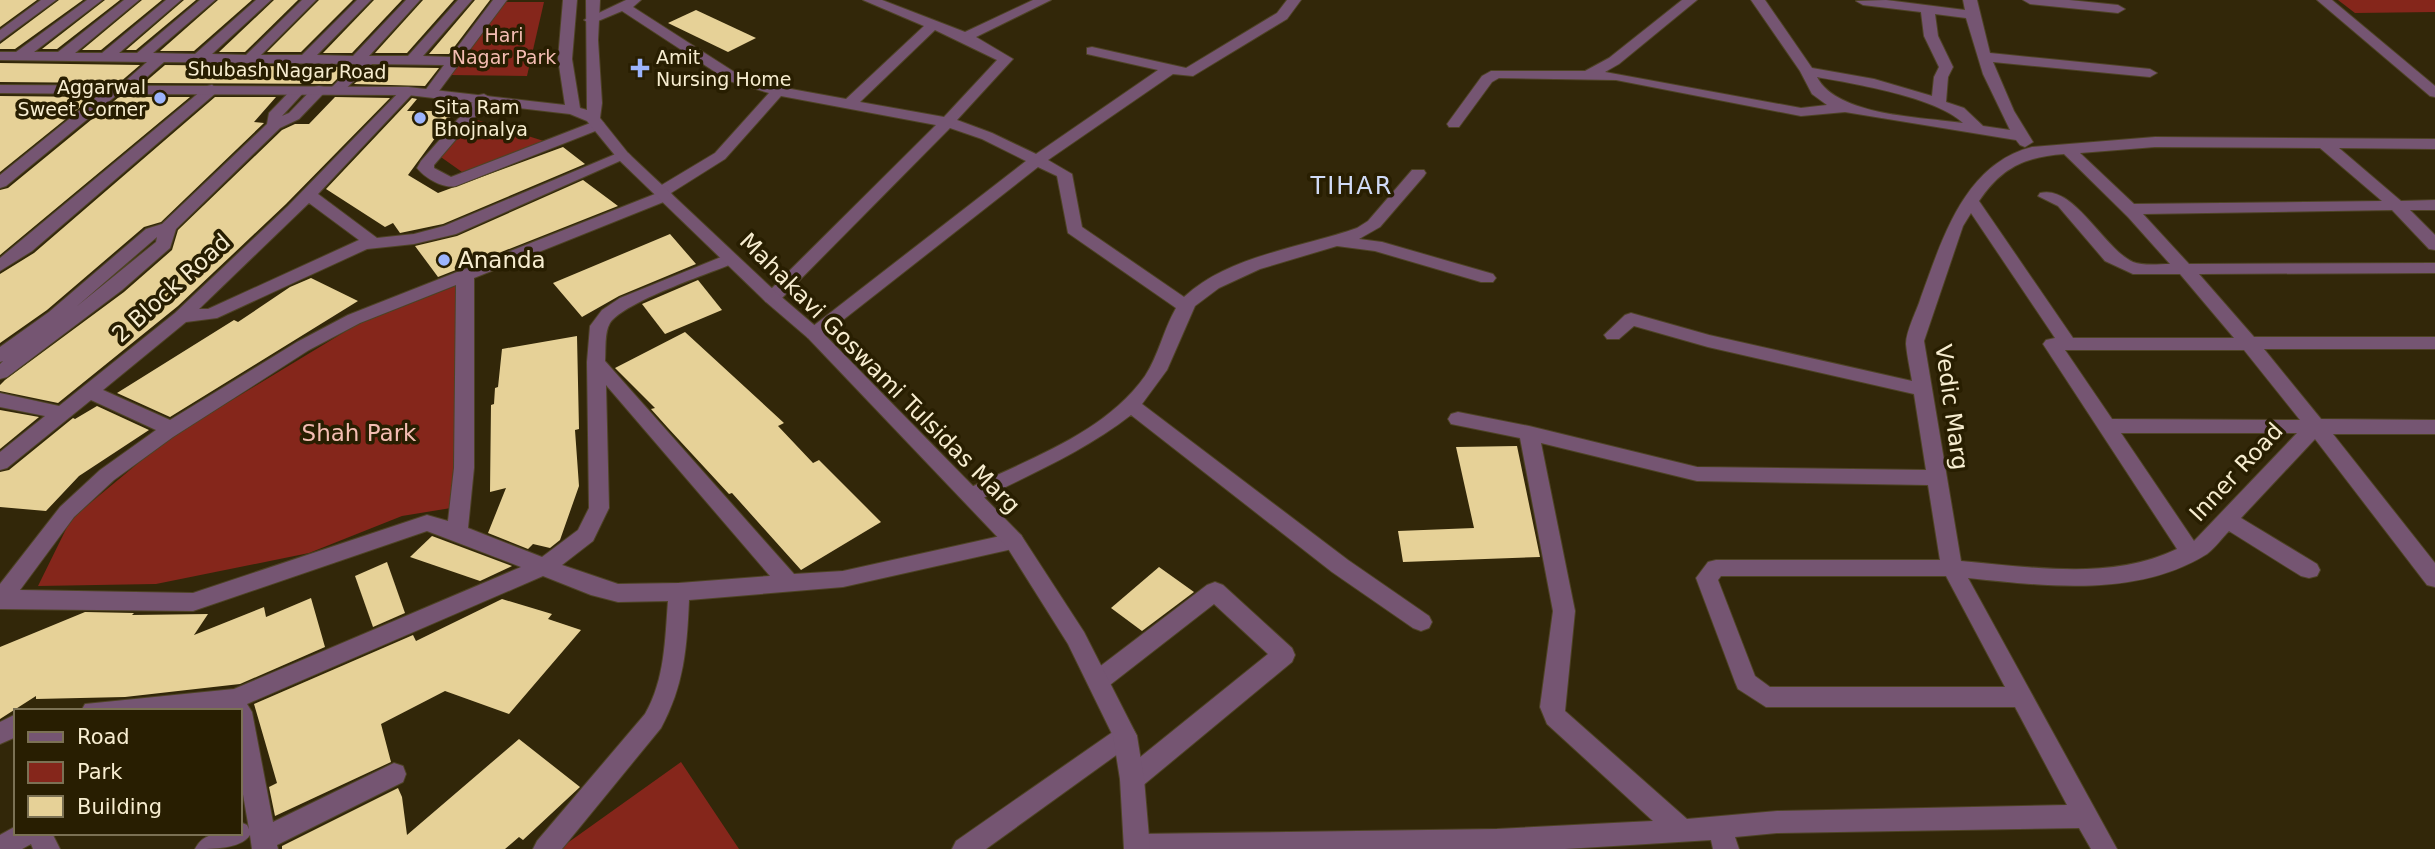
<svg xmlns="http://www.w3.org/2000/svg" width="2435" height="849" font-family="'DejaVu Sans',sans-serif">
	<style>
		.green { fill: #85261b }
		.building { fill: #e6d197 }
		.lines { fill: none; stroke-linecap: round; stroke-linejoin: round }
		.minor-casing { stroke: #4e4325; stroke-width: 2 }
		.tertiary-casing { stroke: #4e4325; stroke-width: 2 }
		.minor { fill: #755572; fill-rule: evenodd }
		.tertiary { fill: #755572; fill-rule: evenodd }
		.poi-dot { fill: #9cb4fd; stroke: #281e01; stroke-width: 2.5 }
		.labels { text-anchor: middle; stroke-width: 7; stroke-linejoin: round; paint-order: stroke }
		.far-park-label { font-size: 19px; fill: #f4bdb3; stroke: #281e01 }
		.far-poi-label { font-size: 19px; fill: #f7edd0; stroke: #281e01; text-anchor: start }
		.far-street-label { font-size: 19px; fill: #f7edd0; stroke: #281e01 }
		.poi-label { font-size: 23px; fill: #f7edd0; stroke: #281e01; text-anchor: start }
		.street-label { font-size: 23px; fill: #f7edd0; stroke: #281e01 }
		.park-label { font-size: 23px; fill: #f4bdb3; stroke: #281e01 }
		.neighbourhood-label { font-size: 24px; letter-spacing: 2px; fill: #d0daf6; stroke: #281e01 }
	</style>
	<rect width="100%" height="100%" fill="#322709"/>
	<g class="green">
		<polygon points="2338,0 2435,0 2435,12 2355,13"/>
		<polygon points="499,2 544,2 527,76 448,75"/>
		<polygon points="468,117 547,142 462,172 438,155"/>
		<polygon points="463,283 451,508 402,516 309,553 156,584 38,586 71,519 166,440 356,325"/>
		<polygon points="681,762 739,849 559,849"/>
	</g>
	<g class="building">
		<polygon points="0,0 37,0 0,27"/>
		<polygon points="59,0 83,0 15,49 0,49 0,44"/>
		<polygon points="105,0 120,0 57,49 42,49"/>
		<polygon points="142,0 162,0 101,50 82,50"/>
		<polygon points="184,0 196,0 136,50 126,50"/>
		<polygon points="218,0 252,0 194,51 160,51"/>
		<polygon points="274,0 298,0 245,52 219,52"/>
		<polygon points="319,0 353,0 301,52 267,52"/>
		<polygon points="374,0 402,0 352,53 323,53"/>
		<polygon points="423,0 454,0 407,53 375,53"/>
		<polygon points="475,0 490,0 449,54 429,54"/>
		<polygon points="696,10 756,38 728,52 668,23"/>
		<polygon points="0,63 140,65 119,83 0,82"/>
		<polygon points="165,65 349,67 332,84 144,83"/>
		<polygon points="373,67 439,68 425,86 354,84"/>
		<polygon points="0,96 93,97 0,172"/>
		<polygon points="119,97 190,97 0,255 0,190 8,188"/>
		<polygon points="215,97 276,97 254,122 264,123 161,222 144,227 47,310 0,343 0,274 34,253"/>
		<polygon points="335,97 390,98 286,204 178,306 58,403 0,391 0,385 5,380 124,292 172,250 178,230 282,130 295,124 309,124"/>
		<polygon points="412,98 417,99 407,111 455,111 408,175 438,193 563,147 585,164 443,224 400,233 393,223 385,227 326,189"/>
		<polygon points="583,180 618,206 438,277 415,246 457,236"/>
		<polygon points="670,234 696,264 619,296 582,317 553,283"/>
		<polygon points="311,278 358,301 170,417 117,393 234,320 238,322 290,287"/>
		<polygon points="698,280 722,310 665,334 642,304"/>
		<polygon points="685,332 784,423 778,426 813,463 819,460 881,522 801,570 732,493 729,494 668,428 651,409 655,408 615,368"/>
		<polygon points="577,336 579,429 575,430 579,486 560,540 550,548 533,544 528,549 488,533 506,488 490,492 491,405 494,404 495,388 498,387 502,349"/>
		<polygon points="97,406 149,430 79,476 46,511 0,507 0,472 9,470 73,418 75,419"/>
		<polygon points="0,410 39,417 0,449"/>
		<polygon points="1517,446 1540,557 1403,562 1398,531 1474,528 1456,447"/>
		<polygon points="432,536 512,566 480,581 410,557"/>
		<polygon points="387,562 405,613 373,627 355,576"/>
		<polygon points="1159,567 1194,592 1142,631 1111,608"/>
		<polygon points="311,598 325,647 240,684 125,697 36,699 36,696 0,719 0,647 85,612 134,613 132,615 208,614 194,635 264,607 266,617"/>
		<polygon points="502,599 552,614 548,619 581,630 509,714 445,691 381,724 391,762 275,816 269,787 277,783 254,704 413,635 416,641"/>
		<polygon points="519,739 580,787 523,840 519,837 505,849 282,849 282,846 398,788 402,797 407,835"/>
	</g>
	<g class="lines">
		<g class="minor-casing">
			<g id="minor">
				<polygon points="41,0 56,0 0,41 0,30"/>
				<polygon points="87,0 102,0 34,52 58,52 124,0 139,0 75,53 102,53 166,0 181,0 119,53 137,53 200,0 215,0 153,53 195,54 256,0 271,0 212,54 246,55 302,0 316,0 261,55 302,55 357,0 371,0 317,55 353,56 406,0 420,0 369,56 408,56 458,0 472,0 423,56 450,57 493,0 507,0 436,95 431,96 424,92 444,65 372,64 341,93 336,94 329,90 355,64 164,62 131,91 121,91 119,88 121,85 147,62 0,60 0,52 16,52"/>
				<path d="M626,0H641L633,7L739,75L780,87L846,99L924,26L863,0H882L965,32L1033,0H1051L976,37L1013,59L957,120L992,133L1036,154L1158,70L1087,54V48L1092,47L1186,68L1277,13L1287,0H1301L1287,19L1193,76L1173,74L1048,160L1072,174L1082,227L1184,297C1229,255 1301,248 1357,228L1368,221L1412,170H1424L1426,173L1424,176L1380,227L1359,239L1382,242L1493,274L1496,278L1493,282H1481L1375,251L1337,246L1260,269L1219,288L1195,306L1167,370L1142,404L1348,560L1429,616L1432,622L1429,628L1421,631L1413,628L1332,572L1131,415C1085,451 1031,474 979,500L972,503L965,500L962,495L965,490C1026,460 1104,434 1145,376C1159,355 1163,330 1176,308L1068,233L1057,176L1038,167L820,338H808L805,334L808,330L1026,161L982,139L950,128L778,302H766L763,298L766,294L936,125L781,96L725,159L671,193L673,196L671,199L474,278V468L468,528L542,557L578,530L589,508L587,362L590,326L602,310L620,298L731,253L739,258L737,262C710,273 624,302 610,323C604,333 606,350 605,361L794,574L843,571L1014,533L1021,535L1024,541L1021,547L843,587L689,600C687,647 684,686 661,728L562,849H533L537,841L645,714C665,679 665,640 668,601L618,602L591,595L543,576L247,704L252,712L273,822L394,763L403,766L406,774L403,782L277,845L278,849H252L250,835C241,849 213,849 195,849C204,831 222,833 240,833V822L247,825L249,829L240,777V711H81L85,704L234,689L521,567L427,531L193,611L0,609V584L60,507L100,470L156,430L91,400L7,468L0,470V452L45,416L0,407V393L59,406L175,313L288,206L403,88L408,87L415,91L318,194L377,238L414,234L444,226L618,153H628L631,156L456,234L414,244L367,249L217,318L186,322L103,390L170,420L297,342L348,315L655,194V189L715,153L769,93L729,81L622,11L591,24L584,20ZM935,30L997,60L944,117L860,102ZM309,203L359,240L208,309H199ZM456,285L454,468L448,521L427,515L193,593L20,590L74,517L114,480L173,437L309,350L360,323ZM606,385L770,576L679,583L618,584L562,565L593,541L609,508Z"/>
				<path d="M1682,0H1697L1619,64L1605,72L1801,108L1827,105L1812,94L1800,71L1751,0H1765L1812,68L1874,79L1932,96L1934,77L1939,67L1924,36L1921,12L1863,5L1856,1L1886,0L1965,10L1963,0H1977L1990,53L2150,69L2157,73L2150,77L1993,62L2014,111L2033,142L2025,147L2020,145L2016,140L1845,112L1801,116L1616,80L1499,78L1492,82L1459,127H1449L1447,124L1482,76L1491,71H1585L1609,58ZM1935,14L1966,18L1983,74L2010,130L1983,126L1964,108L1946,102L1948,77L1953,67L1938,36ZM1817,77C1855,84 1936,97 1963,123C1922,117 1837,116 1817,77Z"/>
				<polygon points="2023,0 2069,0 2118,5 2125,9 2118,13 2030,4"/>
				<polygon points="2317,0 2332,0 2435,86 2435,97 2430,96"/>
				<polygon points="212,85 219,89 217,92 32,251 0,271 0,258 207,86"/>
				<path d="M319,86L324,87L326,90L324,93L299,119L280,128L176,229L170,248L122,290L7,377L0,379V364L3,361L0,362V347L49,312L146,229L162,224L267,124L269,113L293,88L298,87L305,91L282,116L289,113L314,87ZM157,237L156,242L76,307Z"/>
				<path d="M484,94L491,98L489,101L434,165V168L451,177L593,122H603L605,125L603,128L456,186C443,189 425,178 417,168L421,161L479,95Z"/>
				<path d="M2155,137L2435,139V149L2339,148L2401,201L2435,200V210H2410L2435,235V250L2429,249L2392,210L2143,214L2189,264L2435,263V273L2199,274L2254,337H2435V349H2264L2321,419L2435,420V434H2333L2435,563V587L2427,585L2315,439L2241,518L2317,564L2320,570L2317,576L2309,578L2301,576L2229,531C2222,538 2215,548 2207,554C2137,598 2046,586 1968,578L2117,849H2091L2079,828L1777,833L1735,837L1739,849H1713L1711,840L1565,849H1126L1128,838L1137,834L1497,829L1653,821L1547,724L1540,707L1553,611L1520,438L1451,424L1448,419L1451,414L1458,412L1529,426L1697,467L1926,470L1914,394L1708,347L1634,326L1619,339H1607L1604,335L1625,315L1631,313L1709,335L1912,381C1910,369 1907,356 1906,344C1906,330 1917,311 1921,297C1942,240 1964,164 2032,147ZM2155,147L2320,148L2382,201L2134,204L2080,153ZM2064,154L2128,217L2170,264C2159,264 2143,266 2133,262C2103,248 2074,184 2040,193L2038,196L2058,206L2105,261L2133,274H2180L2234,338H2073L1979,201C2002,167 2025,157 2064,154ZM1971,213L2055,338L2046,340L2043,344L2177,549C2111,581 2031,567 1961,561L1924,341L1963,226ZM2065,350H2244L2300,420L2112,419ZM2121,433H2297L2194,541ZM1541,443L1697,481L1928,485L1940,560H1716L1708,562L1696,578L1735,682L1738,689L1766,707H2015L2067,805L1777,811L1687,819L1565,711L1575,611ZM1721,576H1946L2005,687H1770L1755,676L1718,580Z"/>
				<polygon points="1215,582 1223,585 1292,648 1295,655 1292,662 1141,787 1132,790 1123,787 1120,779 1123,771 1268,654 1214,604 1106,688 1098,691 1090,688 1087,681 1090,674 1207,585"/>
				<polygon points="16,714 16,737 0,744 0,722"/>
				<polygon points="1125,726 1133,729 1137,736 1133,743 986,849 952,849 956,841 1117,729"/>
				<polygon points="16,826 16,833 52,833 60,849 33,849 31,844 22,849 0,849 0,835"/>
			</g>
		</g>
		<g class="tertiary-casing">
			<polygon id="tertiary" points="563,0 577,0 572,59 580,108 587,110 586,0 600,0 598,40 602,103 600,118 628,153 778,294 820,330 1021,535 1084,632 1137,736 1144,779 1150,849 1124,849 1120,779 1113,736 1068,644 1007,547 808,338 766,302 618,159 587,121 570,114 408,95 118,94 6,186 0,188 0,175 100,94 0,93 0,85 408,87 565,105 558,59"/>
		</g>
		<use href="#minor" class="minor"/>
		<use href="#tertiary" class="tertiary"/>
	</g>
	<g class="poi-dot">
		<path d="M636.5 57.5h7v7h7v7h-7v7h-7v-7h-7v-7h7z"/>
		<circle cx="160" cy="98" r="7"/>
		<circle cx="420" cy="118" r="7"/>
		<circle cx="444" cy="260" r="7"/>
	</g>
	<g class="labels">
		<g class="far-park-label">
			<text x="504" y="42">Hari<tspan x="504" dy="22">Nagar Park</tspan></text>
		</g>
		<g class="far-poi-label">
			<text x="656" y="64">Amit<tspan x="656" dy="22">Nursing Home</tspan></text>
			<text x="146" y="94" text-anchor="end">Aggarwal<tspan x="146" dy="22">Sweet Corner</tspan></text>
			<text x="434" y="114">Sita Ram<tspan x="434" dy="22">Bhojnalya</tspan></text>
		</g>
		<g class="far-street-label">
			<text transform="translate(287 70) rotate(1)" y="7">Shubash Nagar Road</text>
		</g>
		<g class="poi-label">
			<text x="458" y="268">Ananda</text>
		</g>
		<g class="street-label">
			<text transform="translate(171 288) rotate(-42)" y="8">2 Block Road</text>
			<text transform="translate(880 373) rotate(45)" y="8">Mahakavi Goswami Tulsidas Marg</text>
			<text transform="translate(1952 407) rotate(82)" y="8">Vedic Marg</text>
			<text transform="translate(2236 472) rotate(-47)" y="8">Inner Road</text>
		</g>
		<g class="park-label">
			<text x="359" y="441">Shah Park</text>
		</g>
		<g class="neighbourhood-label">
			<text x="1352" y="194">TIHAR</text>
		</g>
	</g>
	<rect x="14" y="709" width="228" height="126" fill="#281e01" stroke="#7b7154" stroke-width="2"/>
	<rect x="28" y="732" width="35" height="10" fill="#755572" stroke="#7b7154" stroke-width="2"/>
	<text x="77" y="744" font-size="21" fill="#f7edd0">Road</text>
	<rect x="28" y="762" width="35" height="21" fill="#85261b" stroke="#7b7154" stroke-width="2"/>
	<text x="77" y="779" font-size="21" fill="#f7edd0">Park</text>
	<rect x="28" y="796" width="35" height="21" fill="#e6d197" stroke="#7b7154" stroke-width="2"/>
	<text x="77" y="814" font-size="21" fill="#f7edd0">Building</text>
</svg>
